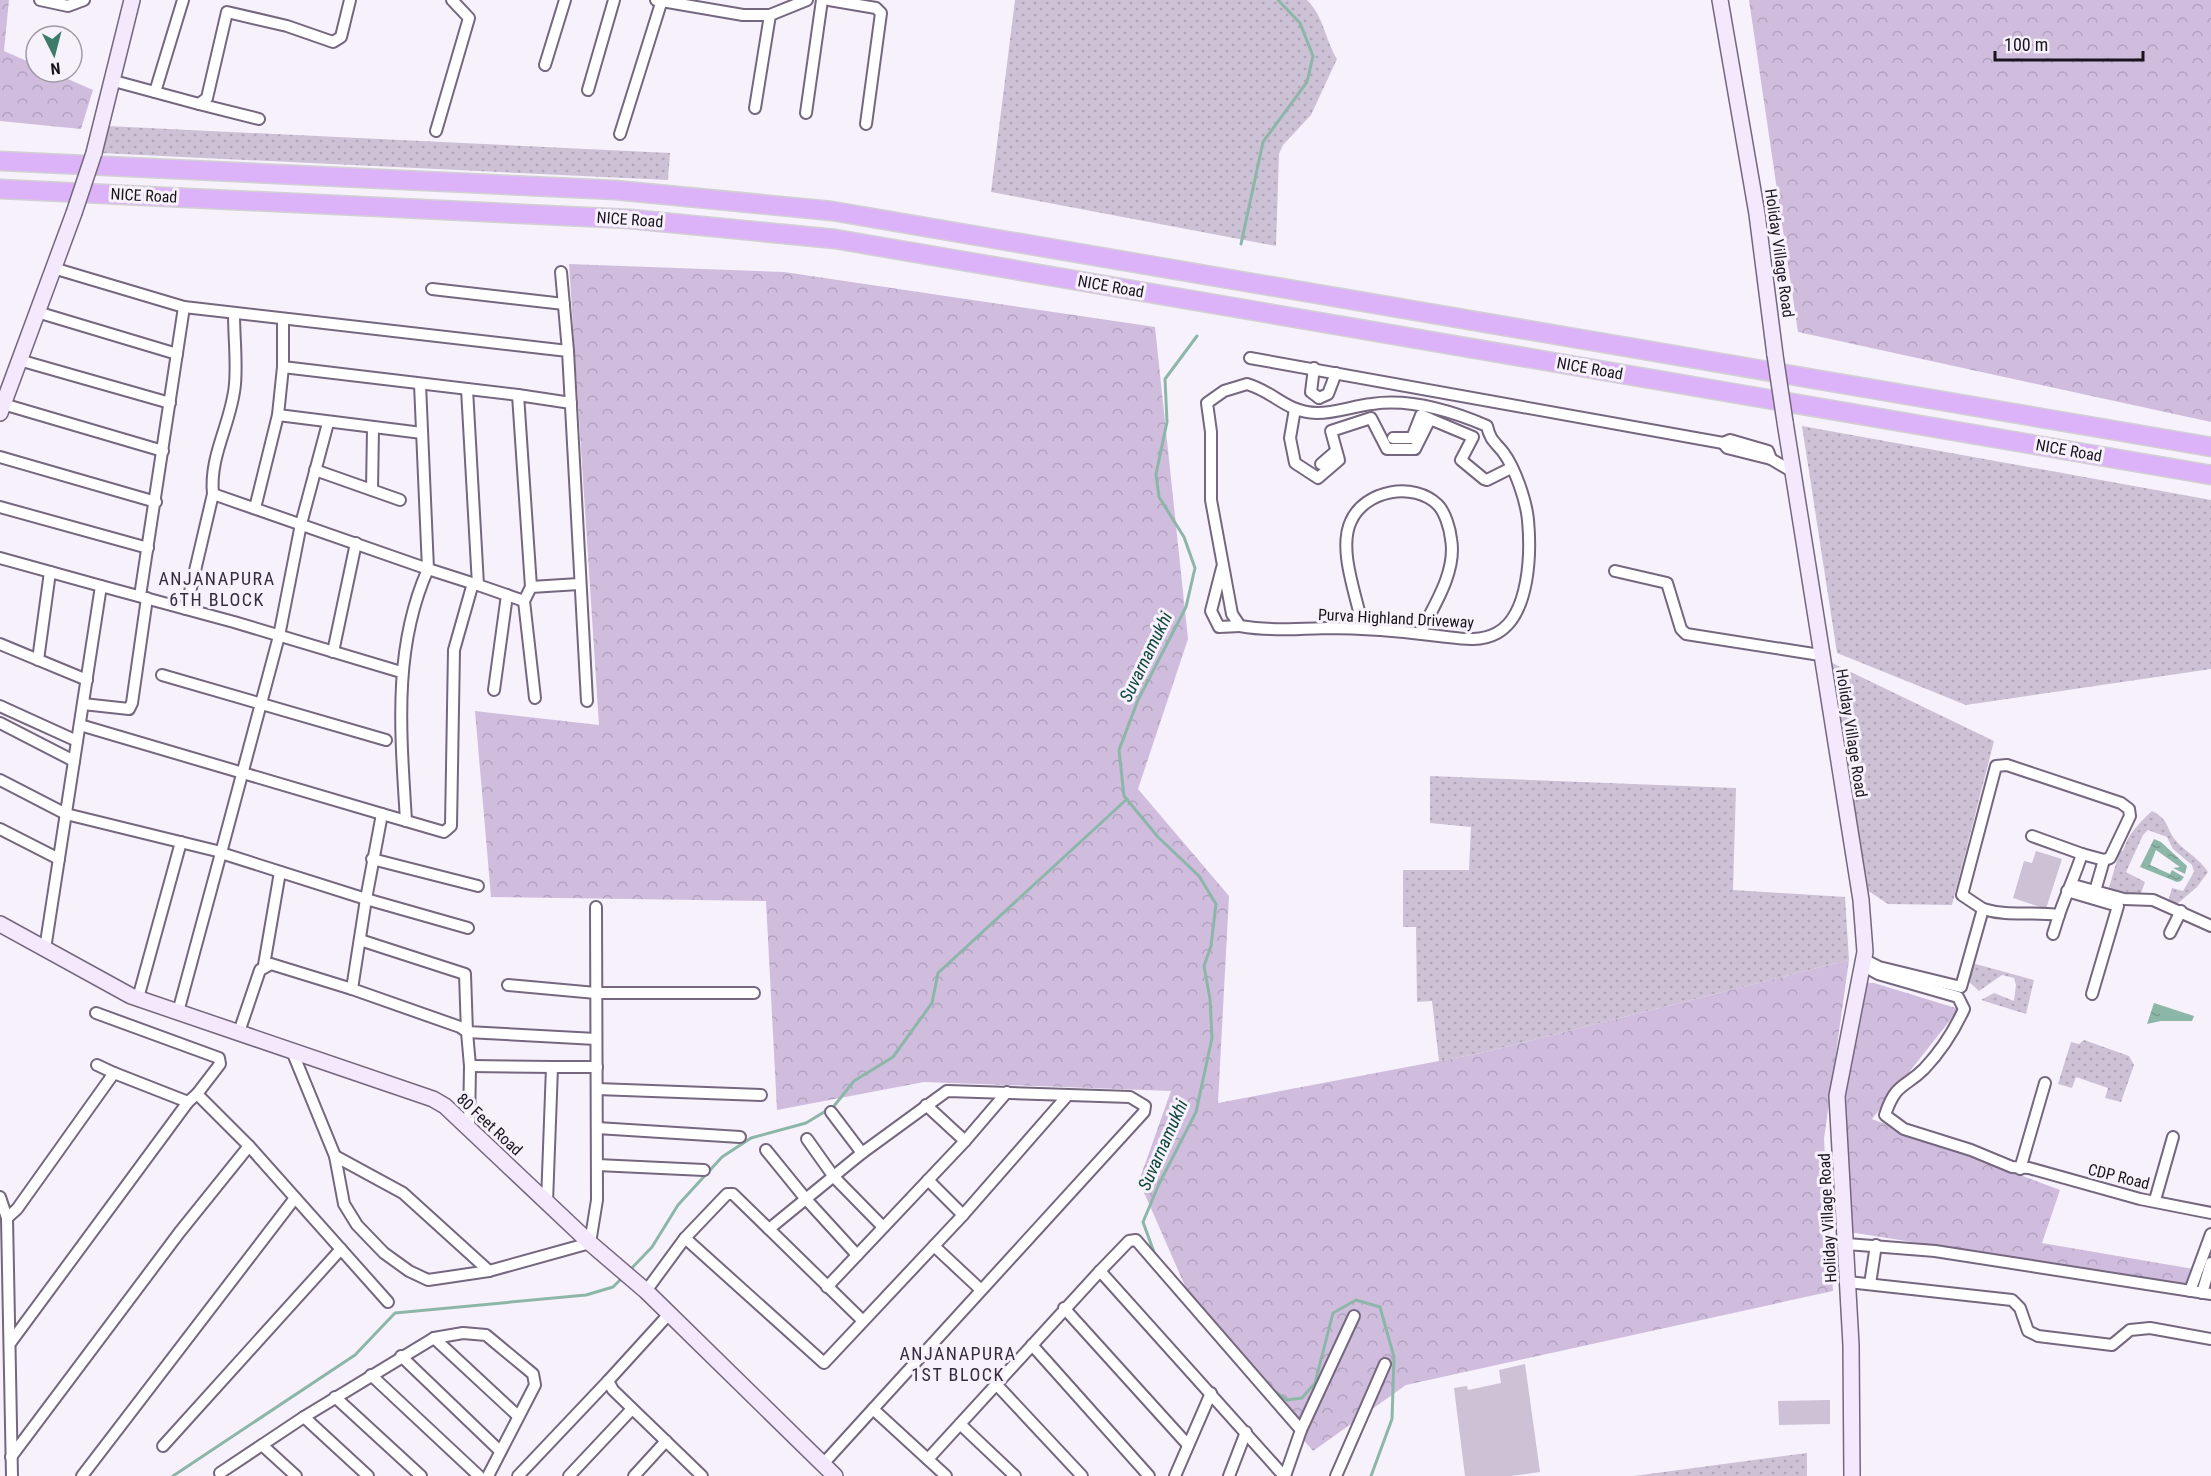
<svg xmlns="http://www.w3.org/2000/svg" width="2211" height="1476" font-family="'Roboto Condensed',sans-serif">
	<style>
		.grass { fill: url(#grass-dots) }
		.forest { fill: url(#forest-crowns) }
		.pitch { fill: #ccc1d5 }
		.water { fill: url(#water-ripples) }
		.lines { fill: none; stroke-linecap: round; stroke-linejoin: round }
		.stream { stroke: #8cb7a8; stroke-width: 3 }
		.street-casing { stroke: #74677e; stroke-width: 14 }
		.secondary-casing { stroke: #74677e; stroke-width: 18 }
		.highway-casing { stroke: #d1d0d2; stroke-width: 21 }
		.street { stroke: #fff; stroke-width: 10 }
		.secondary { stroke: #f4e8fd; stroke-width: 15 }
		.highway { stroke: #dcb3f8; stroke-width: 18 }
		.secondary-bridge-casing { stroke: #74677e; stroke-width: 18; stroke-linecap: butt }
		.secondary-bridge { stroke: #f4e8fd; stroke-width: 15 }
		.labels { text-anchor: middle; stroke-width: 6; stroke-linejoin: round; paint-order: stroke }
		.street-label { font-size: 16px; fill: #1a141e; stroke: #f7f1fc }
		.neighbourhood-label { font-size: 18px; letter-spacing: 1.5px; fill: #372b3f; stroke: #f7f1fc }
		.water-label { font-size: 18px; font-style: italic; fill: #0d4839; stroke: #f7f1fc }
	</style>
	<defs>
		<pattern id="grass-dots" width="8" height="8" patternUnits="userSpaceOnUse" patternTransform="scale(1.5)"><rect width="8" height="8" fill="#ccc1d5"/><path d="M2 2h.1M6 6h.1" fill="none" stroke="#afa5b6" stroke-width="1.8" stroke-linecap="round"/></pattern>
		<pattern id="forest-crowns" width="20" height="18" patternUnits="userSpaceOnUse" patternTransform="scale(1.5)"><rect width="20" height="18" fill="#d0bdde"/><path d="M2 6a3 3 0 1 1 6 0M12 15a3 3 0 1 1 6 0" fill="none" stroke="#b2a2be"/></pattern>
		<pattern id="water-ripples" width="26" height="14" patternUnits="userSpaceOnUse" patternTransform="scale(1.5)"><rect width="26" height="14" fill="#8cb7a8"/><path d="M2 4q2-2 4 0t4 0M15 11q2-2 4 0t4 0" fill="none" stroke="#789c90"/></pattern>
	</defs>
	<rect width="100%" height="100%" fill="#f7f1fc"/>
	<g class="grass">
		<path d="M1015,0H1307C1324,17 1325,39 1337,59L1311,115L1283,145L1279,154L1276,246L991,192Z"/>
		<polygon points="107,126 670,153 668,180 100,153"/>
		<polygon points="1802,426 2211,500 2211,669 1966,705 1837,653"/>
		<polygon points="1828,661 1994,741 1952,905 1888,904 1861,886"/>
		<polygon points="1430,776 1736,788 1733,890 1845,897 1849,960 1481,1053 1439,1061 1432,1001 1417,1002 1416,927 1403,927 1403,870 1469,870 1471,827 1430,823"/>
		<path d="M2152,811C2170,820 2165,827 2176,841C2186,852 2200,859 2208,872L2197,887L2176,905L2168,902L2172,888L2183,891L2194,872L2192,865L2173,849L2167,837L2148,830L2143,835L2126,872L2145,882L2140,896L2108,891L2120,850L2123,851C2128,834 2139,823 2152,811Z"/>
		<polygon points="1972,963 2034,980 2026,1014 1981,1000 1994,993 2014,1001 2016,985 2014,978 2002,975 1979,991 1968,981"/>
		<polygon points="2084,1040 2129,1056 2134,1065 2121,1102 2105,1098 2108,1088 2076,1077 2072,1088 2058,1084 2071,1042 2079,1044"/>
		<polygon points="1807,1453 1807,1476 1634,1476"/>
	</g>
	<g class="forest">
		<polygon points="0,0 9,0 4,51 36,65 36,72 52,72 93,90 81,129 0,121"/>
		<polygon points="1749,0 2211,0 2211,422 1798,332"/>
		<polygon points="569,264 784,272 1155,327 1188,639 1138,789 1229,896 1218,1103 1481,1053 1849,960 1824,1139 1833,1291 1406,1385 1313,1451 1199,1318 1139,1181 1171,1091 924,1082 777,1110 766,901 491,897 475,711 599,725"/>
		<polygon points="1861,983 1874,983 1959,1009 1872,1119 2060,1190 2042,1243 2211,1272 2211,1289 1849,1232 1837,1113"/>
	</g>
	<g class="pitch">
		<polygon points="2036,851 2062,859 2046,909 2013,898 2024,861 2032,863"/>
		<polygon points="1525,1364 1540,1472 1511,1476 1465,1476 1454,1388 1467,1386 1468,1390 1501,1383 1499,1370"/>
		<polygon points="1830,1400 1830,1424 1779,1425 1778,1401"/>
	</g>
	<g class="water">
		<polygon points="2154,839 2161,842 2187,866 2185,874 2173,868 2180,867 2156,850 2150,865 2170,874 2172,870 2184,877 2181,881 2177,882 2140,867"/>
		<polygon points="2154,1003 2194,1016 2192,1021 2161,1021 2147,1024"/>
	</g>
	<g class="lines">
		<g class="stream">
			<polyline points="1241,244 1263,142 1307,82 1313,56 1300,23 1278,0"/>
			<polyline points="1155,1255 1143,1222 1159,1184 1196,1112 1212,1038 1210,999 1204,966 1211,946 1216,904 1199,876 1158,837 1124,796 1119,750 1138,700 1186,607 1195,568 1184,537 1159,497 1156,474 1167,422 1165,379 1197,336"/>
			<polyline points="630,1270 652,1247 678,1205 722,1157 751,1138 806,1123 834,1106 854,1081 893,1057 932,1003 938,973 1127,799"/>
			<polyline points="1274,1391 1287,1400 1302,1398 1315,1383 1333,1313 1356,1300 1380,1307 1394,1357 1392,1419 1371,1476"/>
			<polyline points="173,1476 355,1355 395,1313 586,1295 613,1287 623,1277"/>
		</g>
		<g class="street-casing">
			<g id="street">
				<polyline points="40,0 68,6 84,0"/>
				<polyline points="656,0 743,15 770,15 807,0"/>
				<polyline points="829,0 876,8 881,13 866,124"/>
				<polyline points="545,65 565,0"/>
				<polyline points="114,81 199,104 207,98 227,12 287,26 333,42 341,37 350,0"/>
				<polyline points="588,90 614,0"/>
				<polyline points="155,92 183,0"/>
				<polyline points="199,104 259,119"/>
				<polyline points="755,108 770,15"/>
				<polyline points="806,113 822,0"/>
				<polyline points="436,131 469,18 452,0"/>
				<polyline points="620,134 662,0"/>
				<polyline points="53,268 184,307 568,351 587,701"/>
				<polyline points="561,272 568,351"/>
				<polyline points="432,289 564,304"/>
				<polyline points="37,312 177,354"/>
				<polyline points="283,320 283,367 518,395"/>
				<polyline points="1250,358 1723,443"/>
				<polyline points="19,360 170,403"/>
				<polyline points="283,367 278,415 422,433"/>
				<polyline points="1314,368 1311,392 1319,398"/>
				<polyline points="420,384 428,569 478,585"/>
				<path d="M1247,384C1275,392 1285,412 1317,413C1336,413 1353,406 1372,404C1411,398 1452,411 1487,426C1490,440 1495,442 1503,452C1515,468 1526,500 1528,520C1531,552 1530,615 1497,633C1479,643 1458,638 1439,636C1401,631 1364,628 1326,628C1297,629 1268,631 1240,626L1232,614L1211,500V432L1207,403L1224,391Z"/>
				<polyline points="467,389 478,585 524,601"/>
				<polyline points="1319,398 1328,394 1336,373"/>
				<polyline points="3,404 163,451"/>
				<polyline points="1295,409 1290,438 1295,463 1318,478 1339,460 1331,431 1371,418 1387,449 1415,449 1430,419 1473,437 1461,460 1484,479 1487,480 1511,468"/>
				<polyline points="1393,438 1412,438 1421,415 1430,419"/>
				<polygon points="1730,440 1768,451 1771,459 1727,448 1723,443"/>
				<polyline points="0,457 156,502"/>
				<polyline points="1771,459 1793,472"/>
				<polyline points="1321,464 1336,451"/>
				<polyline points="315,470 400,500"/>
				<polyline points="372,490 373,428"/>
				<path d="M213,494C209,455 232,422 235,384C237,361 234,337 234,314"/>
				<polyline points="0,507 148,548"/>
				<polyline points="255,508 278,415"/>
				<polyline points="0,558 101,586 45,949"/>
				<polyline points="1222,568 1211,611 1219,627 1240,626"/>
				<polyline points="1615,571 1667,583 1681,629 1686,634 1820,655"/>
				<polyline points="101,586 234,622 401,672"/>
				<polyline points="531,587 518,395 571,403"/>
				<polyline points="140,596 184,307"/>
				<path d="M186,609L213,494L428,569C392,650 401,735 406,821"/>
				<path d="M1363,629C1358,599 1337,550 1351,521C1365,490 1414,481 1438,505C1445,512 1450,529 1451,539C1457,571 1434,606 1420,633"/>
				<polyline points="0,644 87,680"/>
				<polyline points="333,652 356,543"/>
				<polyline points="38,660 50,572"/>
				<polyline points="162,675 386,740"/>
				<polyline points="494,690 507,595"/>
				<polyline points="535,698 524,601 531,587 579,584"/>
				<polyline points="83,704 129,709 132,703 147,598"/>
				<polyline points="0,706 77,741"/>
				<polyline points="0,723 74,761"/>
				<polyline points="80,725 382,814 366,899 221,853 178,1012"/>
				<polyline points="0,780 66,814 221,852"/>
				<polyline points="382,814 444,832 451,826 454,650 473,583"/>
				<polyline points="0,829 59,859"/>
				<polyline points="221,853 279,636 301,524 328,423"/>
				<polyline points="372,859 478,886"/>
				<polyline points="2073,885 2124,899 2153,900 2211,926"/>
				<polyline points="2067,891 2118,906 2092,994"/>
				<polyline points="2095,891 2104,860"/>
				<path d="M1983,909C2009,917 2033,911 2059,915C2066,894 2075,876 2082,854L2032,836"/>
				<polyline points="468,928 366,899 352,989 460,1027 467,1032 470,1066 469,1128"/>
				<polyline points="2170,933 2181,911"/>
				<polyline points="2053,934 2059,915"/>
				<polyline points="360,940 465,974 467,1032 596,1039"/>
				<polyline points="1869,962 1879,967 1961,987 1983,909 1962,895 1996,766 2007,765 2121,803 2129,809 2130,816 2110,858 2104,860 2082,854"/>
				<polyline points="264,965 280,872"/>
				<path d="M1862,965L1878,974L1958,997L1964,1009C1954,1031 1941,1051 1924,1069C1905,1088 1896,1082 1885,1115L1904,1129L1971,1150L2012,1167L2029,1168L2140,1199L2211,1213"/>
				<polyline points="508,985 596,993 754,993"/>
				<polyline points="138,998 181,842"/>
				<polyline points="96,1013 219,1058 220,1064 197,1094"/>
				<polyline points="239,1032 260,970 271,964 352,989"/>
				<polyline points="292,1051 335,1156 344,1204 357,1225 384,1253 409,1271 428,1280 489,1271 590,1243 597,1200 596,907"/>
				<polyline points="97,1065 114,1073"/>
				<polyline points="470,1066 552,1067"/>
				<polyline points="597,1089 761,1095"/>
				<polyline points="926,1105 965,1141"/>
				<polyline points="831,1112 862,1153"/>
				<polyline points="597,1128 740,1137"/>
				<polyline points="807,1139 834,1177 883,1227"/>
				<polyline points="766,1150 805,1198 857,1255"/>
				<polyline points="335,1156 403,1193 489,1271"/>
				<polyline points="597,1165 704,1170"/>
				<polyline points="2020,1169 2045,1083"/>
				<polyline points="928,1180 963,1215"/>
				<polyline points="0,1197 7,1218 17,1209 114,1073 188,1102 197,1094 249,1146 388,1302"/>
				<polyline points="2155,1200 2173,1137"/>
				<polyline points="547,1202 552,1067 597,1067"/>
				<polyline points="7,1218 12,1476"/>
				<polyline points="769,1229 862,1320"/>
				<polyline points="685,1238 824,1363 963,1215 1067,1096"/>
				<polyline points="1847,1244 1935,1251 2211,1294"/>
				<polyline points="934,1246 980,1289"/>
				<polyline points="1100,1271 1284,1476"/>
				<polyline points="1848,1282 2012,1300 2020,1308 2028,1331 2038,1336 2112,1345 2130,1330 2150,1328 2211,1339"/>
				<polyline points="1870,1284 1876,1245"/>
				<polyline points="827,1287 965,1141 1007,1092"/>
				<polyline points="646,1291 685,1238 727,1194 733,1194 769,1229 862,1153 947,1091 1130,1097 1145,1106 1144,1112 873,1409"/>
				<polyline points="2190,1291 2211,1234"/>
				<polyline points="2202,1293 2211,1263"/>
				<polyline points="1064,1308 1188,1445"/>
				<polyline points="669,1314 608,1381 613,1390 702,1476"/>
				<polyline points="434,1338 518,1416"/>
				<polyline points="11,1342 188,1102"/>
				<polyline points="1032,1345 1149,1476"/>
				<polyline points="401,1356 500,1451"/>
				<polyline points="371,1375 479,1476"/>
				<polyline points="996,1384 1082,1476"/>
				<polyline points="335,1397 421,1476"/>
				<polyline points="304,1417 368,1476"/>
				<polyline points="960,1424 1015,1476"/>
				<polyline points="1301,1430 1354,1316"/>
				<polyline points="262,1445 296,1476"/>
				<polyline points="163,1446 341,1249"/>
				<polyline points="11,1457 179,1233 249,1146"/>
				<polyline points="928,1459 1100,1271 1129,1241 1136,1240 1301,1430 1285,1476"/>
				<polyline points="823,1464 873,1409 946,1476"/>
				<polyline points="220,1473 304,1417 434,1338 463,1333 486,1335 533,1374 535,1385 488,1476"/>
				<polyline points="82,1476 295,1198"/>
				<polyline points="518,1476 608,1381"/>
				<polyline points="569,1476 632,1409"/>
				<polyline points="634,1476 666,1441"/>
				<polyline points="1175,1476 1211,1393"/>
				<polyline points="1229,1476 1246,1432"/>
				<polyline points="1336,1476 1385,1364"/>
			</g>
		</g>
		<g class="secondary-casing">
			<g id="secondary">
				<polyline points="1720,0 1757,214 1775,355"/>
				<polyline points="94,153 132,0"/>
				<polyline points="0,413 74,213"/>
				<polyline points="1785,422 1861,900 1865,952 1837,1096 1851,1345 1852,1476"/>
				<polyline points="0,924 131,996 433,1099 445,1106 590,1243 646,1291 835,1476"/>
			</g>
		</g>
		<g class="highway-casing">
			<g id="highway">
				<polyline points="0,161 615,190 832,211 2211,447"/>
				<polyline points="0,189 630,219 835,239 2211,475"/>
			</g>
		</g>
		<use href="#street" class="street"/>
		<use href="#secondary" class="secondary"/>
		<use href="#highway" class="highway"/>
		<g class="secondary-bridge-casing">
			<g id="secondary-bridge">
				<polyline points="74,213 94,153"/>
				<polyline points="1775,355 1785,422"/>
			</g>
		</g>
		<use href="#secondary-bridge" class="secondary-bridge"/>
	</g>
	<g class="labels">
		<g class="street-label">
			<text transform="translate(144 195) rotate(3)" y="6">NICE Road</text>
			<text transform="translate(630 219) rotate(4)" y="6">NICE Road</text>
			<text transform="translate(1780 253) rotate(82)" y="6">Holiday Village Road</text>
			<text transform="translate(1111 286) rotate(10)" y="6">NICE Road</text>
			<text transform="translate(1590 368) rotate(10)" y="6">NICE Road</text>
			<text transform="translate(2069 450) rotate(10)" y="6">NICE Road</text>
			<text transform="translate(1396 618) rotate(3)" y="6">Purva Highland Driveway</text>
			<text transform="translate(1852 733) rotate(81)" y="6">Holiday Village Road</text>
			<text transform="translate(490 1124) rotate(43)" y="6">80 Feet Road</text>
			<text transform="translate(2119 1176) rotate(14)" y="6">CDP Road</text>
			<text transform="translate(1827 1218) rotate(-93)" y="6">Holiday Village Road</text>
		</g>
		<g class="neighbourhood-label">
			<text x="217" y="585">ANJANAPURA<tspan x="217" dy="21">6TH BLOCK</tspan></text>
			<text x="958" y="1360">ANJANAPURA<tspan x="958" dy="21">1ST BLOCK</tspan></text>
		</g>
		<g class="water-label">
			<text transform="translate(1146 657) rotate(-64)" y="6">Suvarnamukhi</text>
			<text transform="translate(1163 1145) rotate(-66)" y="6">Suvarnamukhi</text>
		</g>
	</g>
	<g transform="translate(54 54) rotate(174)"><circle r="28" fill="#f7f1fc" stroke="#9f99a3" stroke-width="1.5"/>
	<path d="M0-4.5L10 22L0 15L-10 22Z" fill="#3c7b67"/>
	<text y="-9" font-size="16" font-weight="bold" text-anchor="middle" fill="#1a141e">N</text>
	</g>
	<path d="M1995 51v9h148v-9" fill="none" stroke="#1a141e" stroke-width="3"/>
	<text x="2004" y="51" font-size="18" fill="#1a141e" stroke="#f7f1fc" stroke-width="4.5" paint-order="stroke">100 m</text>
</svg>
